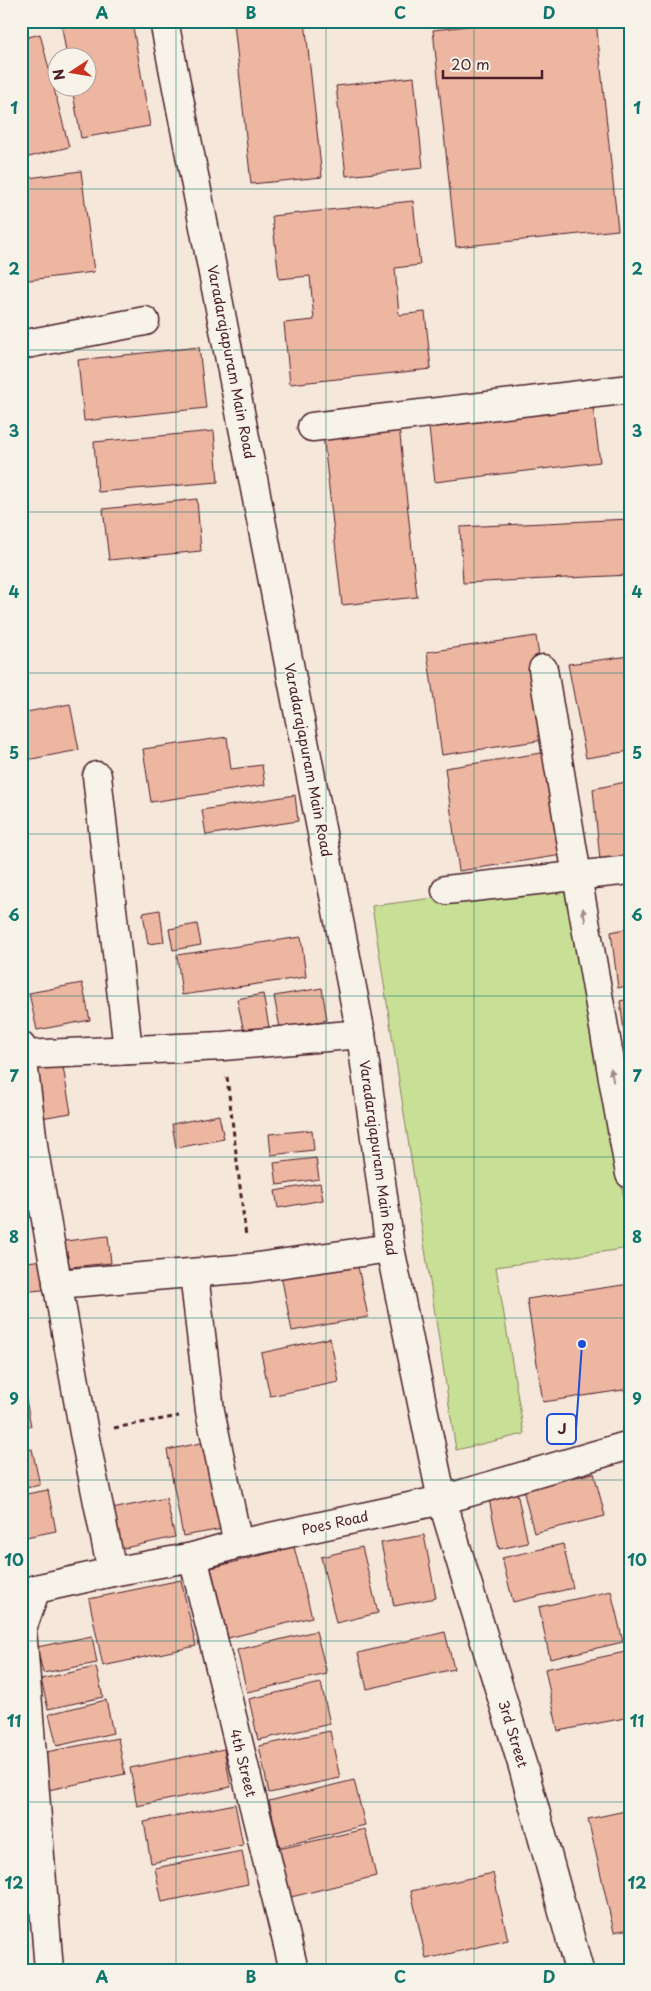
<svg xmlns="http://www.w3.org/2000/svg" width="651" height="1991" font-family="'Playpen Sans',sans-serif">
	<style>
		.green { fill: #c8e096; stroke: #898060 }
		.building { fill: #edb6a1; stroke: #4a1f2b }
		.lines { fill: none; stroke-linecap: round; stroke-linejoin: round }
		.street-casing { stroke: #4a1f2b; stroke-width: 31 }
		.path { stroke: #4a1f2b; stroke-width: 3; stroke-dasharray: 5 4; stroke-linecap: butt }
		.street { stroke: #f7f3e8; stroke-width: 28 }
		.oneway { fill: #a0898a }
		.grid { fill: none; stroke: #0f766e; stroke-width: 1; stroke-opacity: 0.55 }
		.labels { text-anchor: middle; stroke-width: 4; stroke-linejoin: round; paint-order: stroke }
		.street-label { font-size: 14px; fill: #4a1f2b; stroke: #f7f3e8 }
		.leader { fill: none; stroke: #1d4ed8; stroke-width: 2 }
		.callout-dot { fill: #1d4ed8; stroke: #f7f3e8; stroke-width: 2 }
		.callout { fill: #f7f3e8; stroke: #1d4ed8; stroke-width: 2 }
		.callout-label { font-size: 15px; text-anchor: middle; font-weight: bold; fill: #4a1f2b }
		.neatline { fill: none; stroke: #0f766e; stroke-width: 2 }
		.grid-label { font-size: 16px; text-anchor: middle; font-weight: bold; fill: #0f766e }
	</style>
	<rect width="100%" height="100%" fill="#f5e7da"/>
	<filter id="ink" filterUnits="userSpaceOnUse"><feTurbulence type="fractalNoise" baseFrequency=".02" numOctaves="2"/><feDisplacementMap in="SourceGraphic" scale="10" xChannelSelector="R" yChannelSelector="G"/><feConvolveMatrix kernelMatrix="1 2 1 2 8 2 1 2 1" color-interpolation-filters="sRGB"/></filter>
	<g filter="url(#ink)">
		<polygon class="green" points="582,879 630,1248 496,1267 524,1434 456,1450 372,906"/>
		<g class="building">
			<polygon points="61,21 132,21 150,126 81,138 72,88 88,88 88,58 67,58"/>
			<polygon points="254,21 305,21 322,177 251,184 234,23"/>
			<polygon points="512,21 596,21 618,230 456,247 433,30"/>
			<polygon points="40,34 69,147 21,159 21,39"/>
			<polygon points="414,77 423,168 346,176 336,86"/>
			<polygon points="81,171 94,272 21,281 21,179"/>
			<polygon points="413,201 420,265 395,268 399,315 425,312 431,369 290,384 284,323 314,320 310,276 279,279 272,216"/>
			<polygon points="199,347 206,408 84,421 78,360"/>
			<polygon points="630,394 630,460 629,460 622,395"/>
			<polygon points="592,399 600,462 435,482 428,419"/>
			<polygon points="399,426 417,597 342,605 323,434"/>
			<polygon points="214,431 218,482 98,492 94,442"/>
			<polygon points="197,499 201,551 109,560 103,509"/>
			<polygon points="630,519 630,575 463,583 460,527"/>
			<polygon points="536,636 551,739 442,755 427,652"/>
			<polygon points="630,656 630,751 586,758 568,664"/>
			<polygon points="70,704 79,750 21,761 21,713"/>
			<polygon points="227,737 231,769 262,765 265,785 151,802 143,749"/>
			<polygon points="554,751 569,854 459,871 445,768"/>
			<polygon points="630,781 630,856 600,860 593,789"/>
			<polygon points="295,795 298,821 206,835 202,810"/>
			<polygon points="160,910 164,942 148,944 143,913"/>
			<polygon points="197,924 201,945 173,950 169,929"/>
			<polygon points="630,928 630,985 618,988 611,932"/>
			<polygon points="301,937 306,977 182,995 177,955"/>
			<polygon points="82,983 90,1020 37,1030 29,993"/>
			<polygon points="322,988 327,1020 280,1028 274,996"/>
			<polygon points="263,994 269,1027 244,1032 237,999"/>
			<polygon points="630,999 630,1077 620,1001"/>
			<polygon points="62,1061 71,1113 41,1118 32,1067"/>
			<polygon points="219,1115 224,1139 176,1148 172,1124"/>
			<polygon points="312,1130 314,1150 271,1155 269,1134"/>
			<polygon points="316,1158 319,1179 277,1185 274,1163"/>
			<polygon points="320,1183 323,1200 278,1208 275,1191"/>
			<polygon points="108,1236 111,1263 60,1268 57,1242"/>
			<polygon points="48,1259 52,1289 21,1292 21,1263"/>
			<polygon points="357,1261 368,1317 292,1331 281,1275"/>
			<polygon points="630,1284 630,1389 543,1402 527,1299"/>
			<polygon points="330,1338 339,1382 270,1396 261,1353"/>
			<polygon points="21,1373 31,1426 21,1427"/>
			<polygon points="210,1441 228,1528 183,1536 167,1450"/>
			<polygon points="32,1449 40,1485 21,1489 21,1451"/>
			<polygon points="594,1473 605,1516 534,1533 523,1489"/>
			<polygon points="48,1490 56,1531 21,1538 21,1495"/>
			<polygon points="517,1493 528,1543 499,1549 489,1499"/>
			<polygon points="166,1498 175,1537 120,1549 112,1509"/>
			<polygon points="424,1535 436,1598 394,1606 381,1543"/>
			<polygon points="563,1544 573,1588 513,1602 502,1558"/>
			<polygon points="294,1547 312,1617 228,1638 211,1568"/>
			<polygon points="362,1547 378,1613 336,1623 321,1557"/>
			<polygon points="181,1580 196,1646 103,1666 89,1599"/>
			<polygon points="611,1591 623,1642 550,1659 539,1607"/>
			<polygon points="316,1631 327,1674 247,1692 237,1650"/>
			<polygon points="445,1632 454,1669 367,1689 358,1653"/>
			<polygon points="92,1636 97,1663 43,1673 37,1647"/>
			<polygon points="630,1651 630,1717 558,1731 545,1669"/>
			<polygon points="96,1667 103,1697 48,1709 41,1679"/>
			<polygon points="321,1683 330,1724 258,1740 249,1699"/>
			<polygon points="106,1700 113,1733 57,1746 49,1714"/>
			<polygon points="330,1731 340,1778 269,1793 259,1746"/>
			<polygon points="118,1738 125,1774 48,1790 41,1753"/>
			<polygon points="224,1749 231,1787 137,1806 130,1768"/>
			<polygon points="354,1780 365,1825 280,1847 269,1801"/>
			<polygon points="235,1804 243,1845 151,1863 144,1822"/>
			<polygon points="630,1810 630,1929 614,1932 588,1819"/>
			<polygon points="365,1829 376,1876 291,1897 279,1849"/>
			<polygon points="242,1851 248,1884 162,1902 155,1868"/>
			<polygon points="493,1873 508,1940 426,1959 411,1891"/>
		</g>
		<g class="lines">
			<g class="street-casing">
				<g id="street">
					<polyline points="164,21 361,1034 390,1248 442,1500 523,1767 579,1970"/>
					<polyline points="21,345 145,321"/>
					<polyline points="312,427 630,389"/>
					<polyline points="543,669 577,876 630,1174"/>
					<polyline points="97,776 128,1050"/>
					<polyline points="446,890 630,870"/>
					<polyline points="21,1046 34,1152 84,1433 112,1572"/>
					<polyline points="22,1055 223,1046 361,1034"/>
					<polyline points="194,1274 210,1411 238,1544"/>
					<polyline points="57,1284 250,1268 390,1248"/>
					<polyline points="193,1557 294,1970"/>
					<polyline points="49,1970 22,1629 36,1589 112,1572 193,1557 238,1544 442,1500 630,1445"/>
				</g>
			</g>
			<g class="path">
				<polyline points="227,1077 246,1237"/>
				<polyline points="114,1428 179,1416"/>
			</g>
			<use href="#street" class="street"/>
		</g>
		<defs><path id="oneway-solid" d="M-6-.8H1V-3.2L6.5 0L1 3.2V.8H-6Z" transform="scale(1.25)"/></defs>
		<g class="oneway">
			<use href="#oneway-solid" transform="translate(584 915) rotate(-100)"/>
			<use href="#oneway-solid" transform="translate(612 1075) rotate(-100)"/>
		</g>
	</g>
	<path class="grid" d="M176,21V1970M326,21V1970M474,21V1970M21,189H630M21,350H630M21,512H630M21,673H630M21,834H630M21,996H630M21,1157H630M21,1318H630M21,1480H630M21,1641H630M21,1802H630"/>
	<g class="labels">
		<g class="street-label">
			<text transform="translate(231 362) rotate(79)" y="5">Varadarajapuram Main Road</text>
			<text transform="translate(308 760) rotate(79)" y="5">Varadarajapuram Main Road</text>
			<text transform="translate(378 1158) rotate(82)" y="5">Varadarajapuram Main Road</text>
			<text transform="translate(335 1523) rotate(-12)" y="5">Poes Road</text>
			<text transform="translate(513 1734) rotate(73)" y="5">3rd Street</text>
			<text transform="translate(243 1763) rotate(76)" y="5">4th Street</text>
		</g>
	</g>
	<path class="leader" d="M582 1344L576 1429"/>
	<circle class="callout-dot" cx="582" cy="1344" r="5"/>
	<rect class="callout" x="547" y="1414" width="29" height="30" rx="5"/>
	<g class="callout-label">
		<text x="562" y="1434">J</text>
	</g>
	<rect width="651" height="1991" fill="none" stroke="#f7f3e8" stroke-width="55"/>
	<g transform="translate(72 72) rotate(258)"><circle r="24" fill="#f7f3e8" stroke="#b29e9c"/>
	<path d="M0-4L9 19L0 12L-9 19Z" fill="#c8321e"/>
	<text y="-8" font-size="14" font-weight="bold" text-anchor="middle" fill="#4a1f2b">N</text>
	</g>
	<path d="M443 70v8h99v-8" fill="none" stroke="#4a1f2b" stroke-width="2.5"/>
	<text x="451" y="70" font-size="15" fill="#4a1f2b" stroke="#f7f3e8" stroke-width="4" paint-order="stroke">20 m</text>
	<rect x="28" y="28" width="596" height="1936" class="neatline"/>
	<g class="grid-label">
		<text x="102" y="19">A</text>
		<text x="251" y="19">B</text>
		<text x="400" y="19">C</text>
		<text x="549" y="19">D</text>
		<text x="14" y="114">1</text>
		<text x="637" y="114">1</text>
		<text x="14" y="275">2</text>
		<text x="637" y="275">2</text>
		<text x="14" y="437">3</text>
		<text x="637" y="437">3</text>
		<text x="14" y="598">4</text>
		<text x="637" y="598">4</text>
		<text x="14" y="759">5</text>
		<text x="637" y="759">5</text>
		<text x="14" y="921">6</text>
		<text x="637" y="921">6</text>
		<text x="14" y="1082">7</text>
		<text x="637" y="1082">7</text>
		<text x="14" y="1243">8</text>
		<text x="637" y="1243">8</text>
		<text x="14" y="1405">9</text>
		<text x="637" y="1405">9</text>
		<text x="14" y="1566">10</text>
		<text x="637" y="1566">10</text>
		<text x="14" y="1727">11</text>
		<text x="637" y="1727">11</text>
		<text x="14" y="1889">12</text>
		<text x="637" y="1889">12</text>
		<text x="102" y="1983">A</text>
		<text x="251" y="1983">B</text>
		<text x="400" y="1983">C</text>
		<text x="549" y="1983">D</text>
	</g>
</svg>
